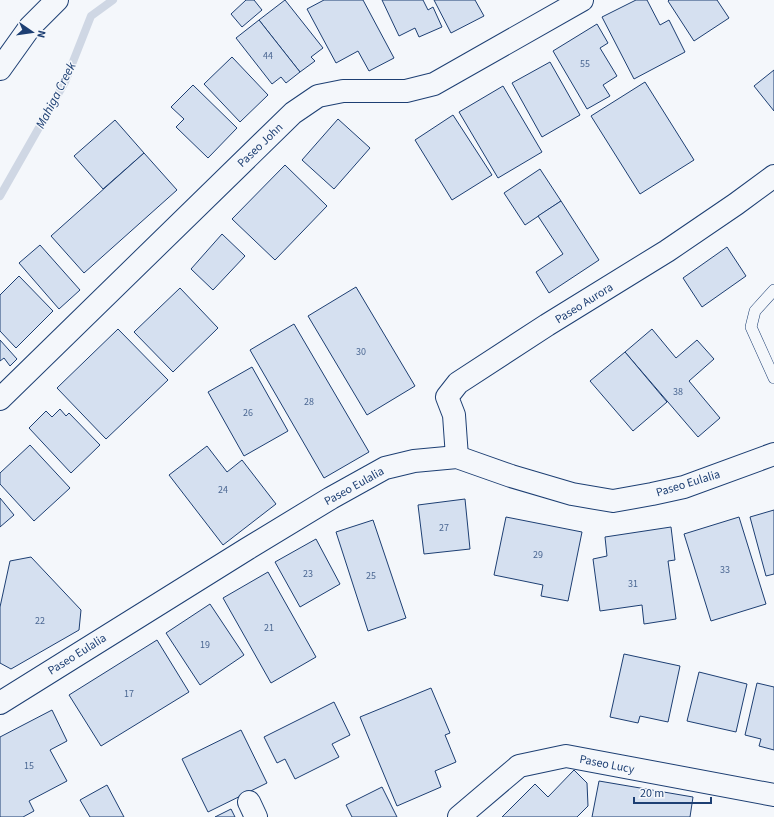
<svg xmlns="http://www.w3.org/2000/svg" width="774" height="817" font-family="'Source Sans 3',sans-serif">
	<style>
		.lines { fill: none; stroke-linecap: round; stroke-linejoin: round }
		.stream { stroke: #cfd7e4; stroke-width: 8 }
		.building { fill: #d5e0f0; stroke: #1d3f73 }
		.service-casing { stroke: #1d3f73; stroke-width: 12 }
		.minor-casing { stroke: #1d3f73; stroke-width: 24 }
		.tertiary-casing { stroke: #1d3f73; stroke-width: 24 }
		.service { stroke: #f4f7fb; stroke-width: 11 }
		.minor { stroke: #f4f7fb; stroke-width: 22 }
		.tertiary { stroke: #f4f7fb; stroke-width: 22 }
		.labels { text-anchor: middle; stroke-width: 3; stroke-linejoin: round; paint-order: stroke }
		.number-label { font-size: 10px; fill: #4b6792 }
		.street-label { font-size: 12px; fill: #1d3f73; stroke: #f4f7fb }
		.water-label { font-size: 13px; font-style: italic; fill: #1d3f73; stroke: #f4f7fb }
	</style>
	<rect width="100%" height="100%" fill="#f4f7fb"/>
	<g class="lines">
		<polyline class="stream" points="0,196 65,82 91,16 113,0"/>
	</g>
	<g class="building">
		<polygon points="246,0 254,0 262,10 242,27 231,14"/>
		<polygon points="285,0 323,48 311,57 315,61 300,72 259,20"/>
		<polygon points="324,0 363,0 394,58 369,71 358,51 336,63 307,9"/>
		<polygon points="382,0 423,0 428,10 433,7 442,27 419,37 415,28 399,36"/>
		<polygon points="434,0 475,0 484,16 451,33"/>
		<polygon points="636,0 647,0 660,25 669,20 685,52 634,79 602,17"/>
		<polygon points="669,0 717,0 729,18 694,41 668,1"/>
		<polygon points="259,20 300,72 286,83 281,77 272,84 236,38"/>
		<polygon points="597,24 608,43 600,48 617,76 603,85 610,96 587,109 553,51"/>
		<polygon points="232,57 268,95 240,122 204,84"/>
		<polygon points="550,62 580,115 542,137 512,83"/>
		<polygon points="774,70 774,111 754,86"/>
		<polygon points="645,82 694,160 640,194 591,116"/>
		<polygon points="193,85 237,128 208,158 176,127 184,119 171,107"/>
		<polygon points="503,86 542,152 498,178 459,112"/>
		<polygon points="453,115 492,175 452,200 415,140"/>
		<polygon points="338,119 370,148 334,189 302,160"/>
		<polygon points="115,120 144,153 103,189 74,156"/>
		<polygon points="144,153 177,190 84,273 51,236"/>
		<polygon points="285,165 327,206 275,260 232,219"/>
		<polygon points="540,169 561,201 525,225 504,193"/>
		<polygon points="561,201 599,260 549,293 536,272 563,254 538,216"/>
		<polygon points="222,234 245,256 213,290 191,269"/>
		<polygon points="40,245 80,290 59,309 19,263"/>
		<polygon points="727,247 746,276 702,307 683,278"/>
		<polygon points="19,276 53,311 16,348 0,331 0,295"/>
		<polygon points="356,287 415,386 367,415 308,316"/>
		<polygon points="180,288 218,328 173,372 134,332"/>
		<polygon points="294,324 369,452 324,478 250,350"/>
		<polygon points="118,329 168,380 106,439 57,388"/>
		<polygon points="652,329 676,358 697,340 714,359 689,381 720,418 698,437 625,352"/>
		<polygon points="0,340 17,359 10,366 4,358 0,361"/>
		<polygon points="625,352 667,402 633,431 590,381"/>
		<polygon points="252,367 288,431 244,456 208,392"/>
		<polygon points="60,409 66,416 69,413 100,445 71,473 29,428 46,411 52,417"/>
		<polygon points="30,445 70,488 34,521 0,484 0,473"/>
		<polygon points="207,446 227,472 242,460 276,504 223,545 169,475"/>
		<polygon points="0,498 14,515 0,527"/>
		<polygon points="465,499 470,549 424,554 418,505"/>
		<polygon points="774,510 774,574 766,576 750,517"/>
		<polygon points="506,517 582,532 568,601 541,596 543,585 494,575"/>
		<polygon points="739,517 766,604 711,621 684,534"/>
		<polygon points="373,520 406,618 368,631 336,532"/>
		<polygon points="671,527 675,560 668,561 676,619 644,624 642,605 600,611 593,559 607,556 605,537"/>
		<polygon points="316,539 340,584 300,607 275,562"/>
		<polygon points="31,557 81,610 79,630 11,669 0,663 0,607 10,561"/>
		<polygon points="268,572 316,657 271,683 223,598"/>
		<polygon points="210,604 244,655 200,685 166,633"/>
		<polygon points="157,640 189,692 101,746 69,695"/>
		<polygon points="624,654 680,666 668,722 640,716 638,723 610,717"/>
		<polygon points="699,672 747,684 736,732 687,721"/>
		<polygon points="757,683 774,687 774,750 759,746 761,739 745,735"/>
		<polygon points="431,688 450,733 445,735 456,762 435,771 441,787 397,806 360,717"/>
		<polygon points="334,702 350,735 332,744 339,757 295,779 285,759 277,763 264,737"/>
		<polygon points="52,710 67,741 50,750 67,781 29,801 34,811 23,817 0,817 0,737"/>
		<polygon points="241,730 267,783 208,812 182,759"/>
		<polygon points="574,770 587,783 588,806 577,817 502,817 535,784 548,797"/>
		<polygon points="599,781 693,797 690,817 592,817"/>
		<polygon points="107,785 124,817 90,817 80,800"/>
		<polygon points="382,787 397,817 352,817 346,805"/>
		<polygon points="231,809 235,817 215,817"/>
	</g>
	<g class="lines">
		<g class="service-casing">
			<polyline id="service" points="774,290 755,311 751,327 774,378"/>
		</g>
		<g class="minor-casing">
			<g id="minor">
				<polyline points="0,69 30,27 57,0"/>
				<polyline points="0,399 293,113 318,96 343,91 406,91 434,84 582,0"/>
				<polyline points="457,457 454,415 447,397 458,383 547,325 667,251 736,204 774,176"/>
				<polyline points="249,802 256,817"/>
				<polyline points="459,817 519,766 566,756 774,795"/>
			</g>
		</g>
		<g class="tertiary-casing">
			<polyline id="tertiary" points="0,703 247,549 331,498 385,468 414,461 457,457 511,476 572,494 613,501 652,494 684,487 774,454"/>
		</g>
		<use href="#service" class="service"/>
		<use href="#minor" class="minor"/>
		<use href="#tertiary" class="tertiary"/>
	</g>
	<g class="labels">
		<g class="number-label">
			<text x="268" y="59">44</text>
			<text x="585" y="67">55</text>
			<text x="361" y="355">30</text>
			<text x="678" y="395">38</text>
			<text x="309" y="405">28</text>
			<text x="248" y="416">26</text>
			<text x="223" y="493">24</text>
			<text x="444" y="531">27</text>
			<text x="538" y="558">29</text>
			<text x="725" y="573">33</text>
			<text x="308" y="577">23</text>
			<text x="371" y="579">25</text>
			<text x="633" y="587">31</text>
			<text x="40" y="624">22</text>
			<text x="269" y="631">21</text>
			<text x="205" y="648">19</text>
			<text x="129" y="697">17</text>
			<text x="29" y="769">15</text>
		</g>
		<g class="street-label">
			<text transform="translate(260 145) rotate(-44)" y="4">Paseo John</text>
			<text transform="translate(584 303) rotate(-32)" y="4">Paseo Aurora</text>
			<text transform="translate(688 483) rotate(-17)" y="4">Paseo Eulalia</text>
			<text transform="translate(354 486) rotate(-29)" y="4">Paseo Eulalia</text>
			<text transform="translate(77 654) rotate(-32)" y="4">Paseo Eulalia</text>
			<text transform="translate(607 764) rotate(11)" y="4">Paseo Lucy</text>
		</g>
		<g class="water-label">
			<text transform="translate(55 95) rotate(-63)" y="5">Mahiga Creek</text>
		</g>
	</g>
	<g transform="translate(32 32) rotate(103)" stroke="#f4f7fb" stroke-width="3" paint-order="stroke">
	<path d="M0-3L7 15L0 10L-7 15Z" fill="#1d3f73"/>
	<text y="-6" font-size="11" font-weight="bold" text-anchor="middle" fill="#1d3f73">N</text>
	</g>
	<path d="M634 797v6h77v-6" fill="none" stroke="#1d3f73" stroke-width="2"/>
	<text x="640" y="797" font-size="12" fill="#1d3f73" stroke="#f4f7fb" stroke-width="3" paint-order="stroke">20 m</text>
</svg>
